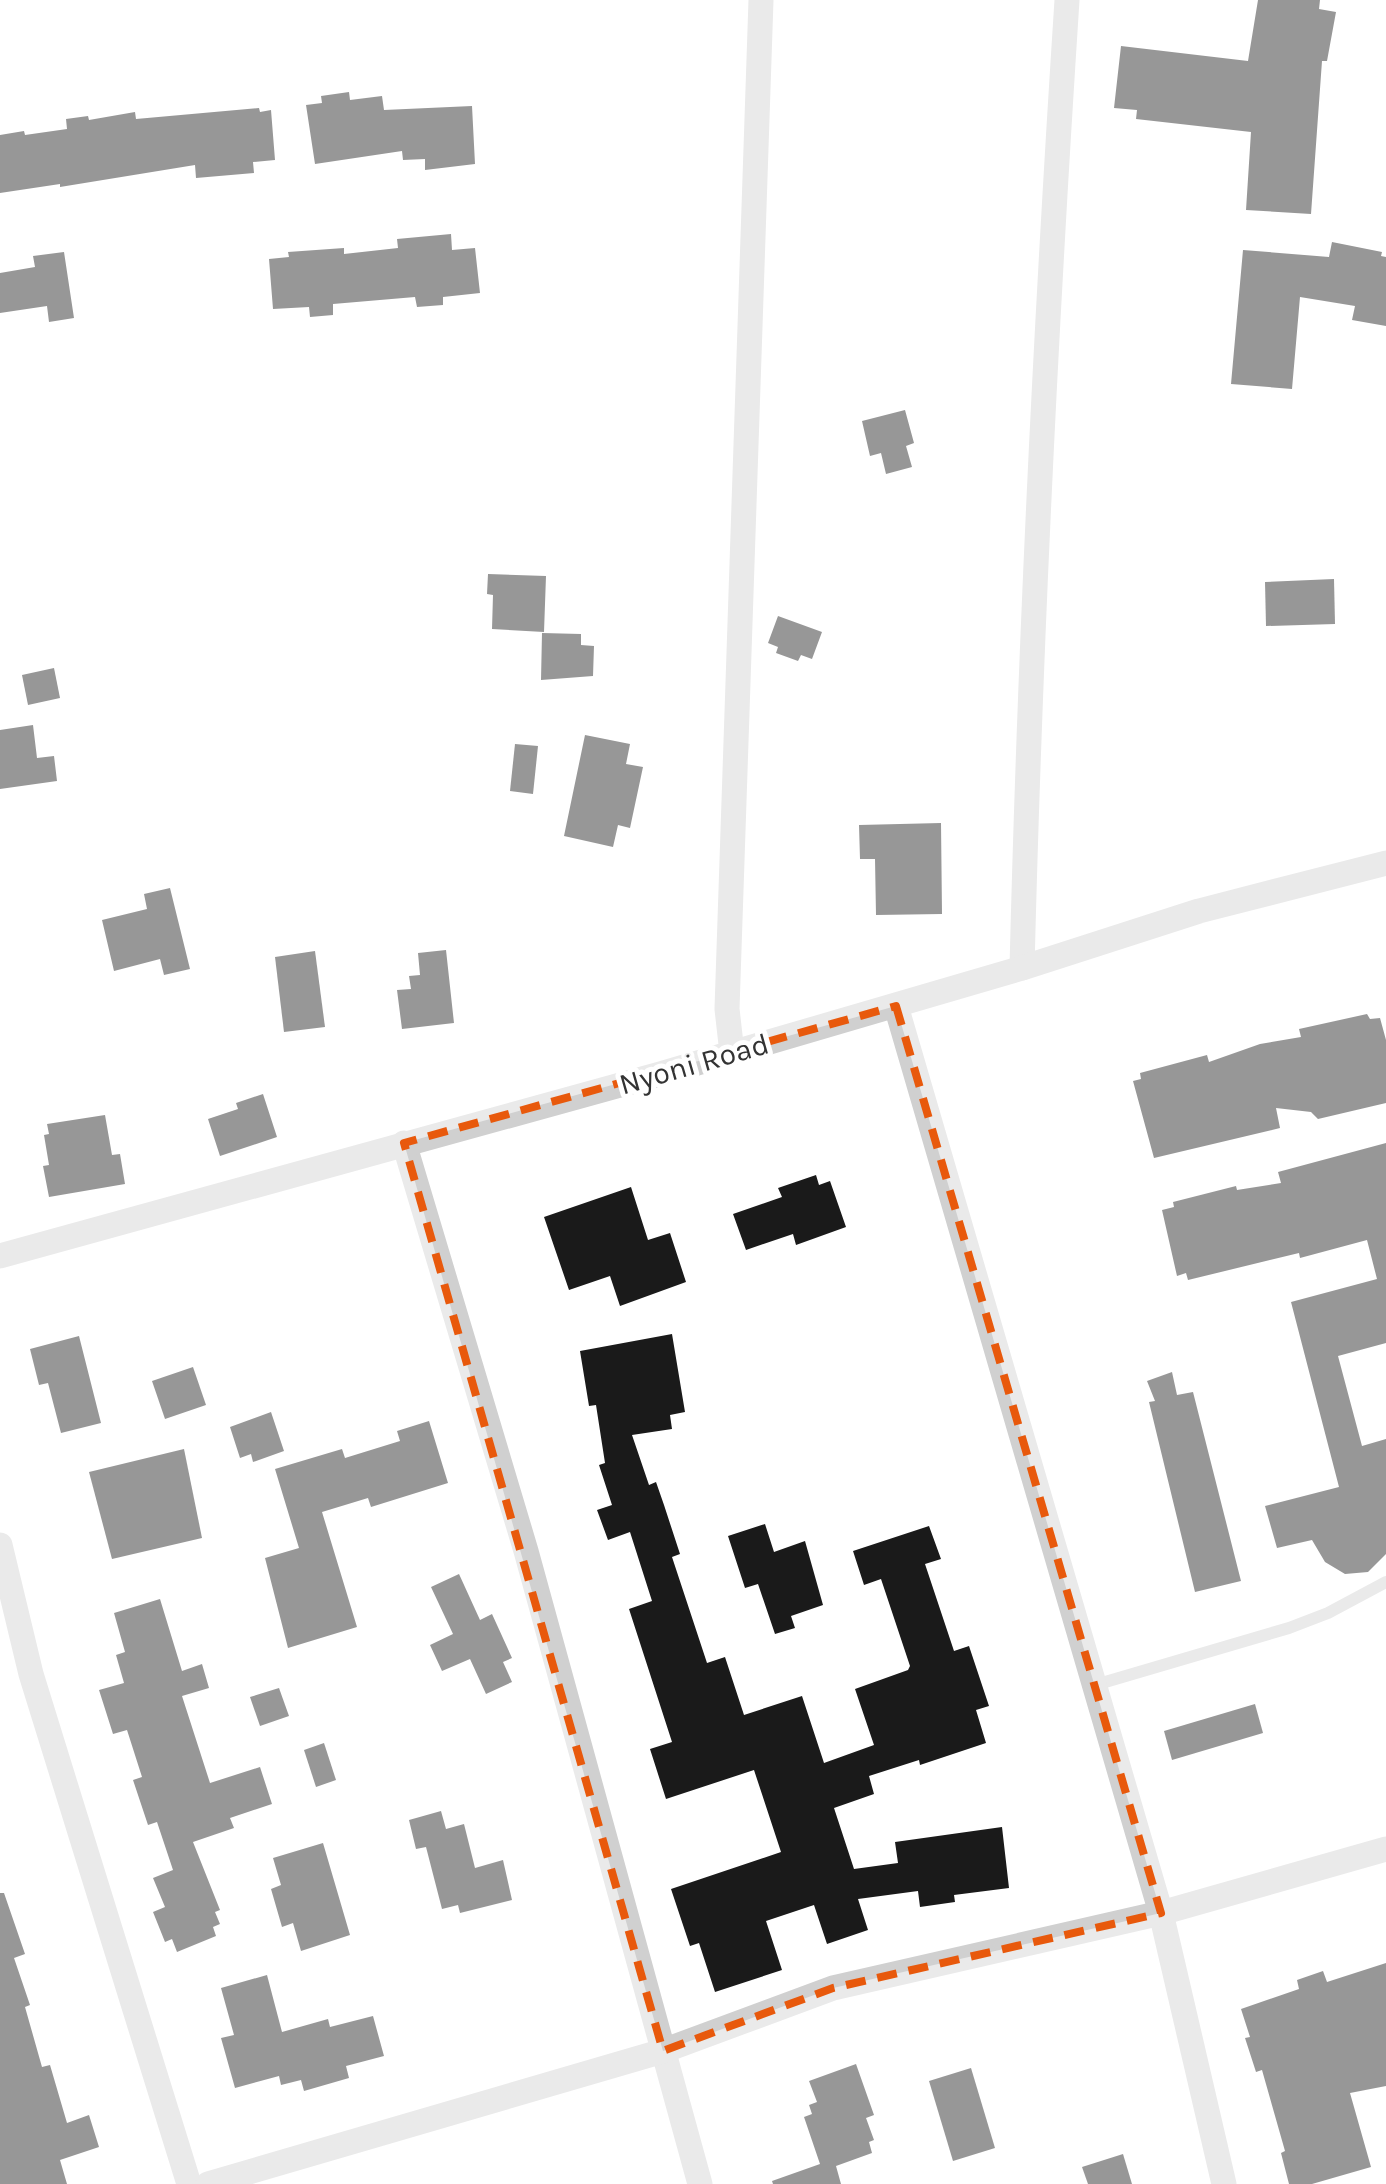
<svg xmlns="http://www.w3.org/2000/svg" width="1386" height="2184" font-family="Karla,sans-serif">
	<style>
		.building { fill: #1a1a1a }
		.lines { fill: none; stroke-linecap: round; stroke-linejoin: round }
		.lane { stroke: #d0d0d0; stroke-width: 12 }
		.street { stroke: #d0d0d0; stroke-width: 25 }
		.marked { fill: none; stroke: #e8590c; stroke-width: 8; stroke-dasharray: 20 12; stroke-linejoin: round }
		.labels { text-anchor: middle; stroke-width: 10; stroke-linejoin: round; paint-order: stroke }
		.street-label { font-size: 30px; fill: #333; stroke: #fff }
	</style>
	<rect width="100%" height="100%" fill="#fff"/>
	<g class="building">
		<polygon points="1258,0 1320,0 1319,9 1336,12 1327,61 1322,61 1311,214 1246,210 1251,132 1136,119 1137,110 1114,108 1121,46 1248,61"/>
		<polygon points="349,92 350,100 382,96 384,110 472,106 475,164 425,170 425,159 403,160 402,151 315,164 306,105 322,103 321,96"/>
		<polygon points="259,108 260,112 271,110 275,160 253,162 254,173 196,178 195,165 60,187 60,184 0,193 0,135 24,131 25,135 67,129 66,119 88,116 89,120 135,112 136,119"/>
		<polygon points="451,234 452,250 475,248 480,293 443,297 443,305 417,307 415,297 333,304 333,315 310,317 309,307 273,309 269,259 289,257 288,252 344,248 344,254 398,248 397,239"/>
		<polygon points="1332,242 1382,252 1381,256 1386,257 1386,326 1352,320 1355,306 1300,297 1292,389 1231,384 1243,250 1329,257"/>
		<polygon points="64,252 74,318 49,322 47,306 0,313 0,273 35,267 33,256"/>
		<polygon points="905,410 914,443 906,446 912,467 886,474 881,453 870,456 862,421"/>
		<polygon points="488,574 546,576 544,632 492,629 493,595 487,594"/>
		<polygon points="1334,579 1335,624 1266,626 1265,582"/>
		<polygon points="778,616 822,632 812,659 801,655 798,661 776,653 778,647 768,643"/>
		<polygon points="542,633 581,634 581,645 594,646 593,676 541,680"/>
		<polygon points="54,668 60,698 28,705 22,675"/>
		<polygon points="33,725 37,758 54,756 57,781 0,789 0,730"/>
		<polygon points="585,735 630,744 626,764 643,767 630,828 618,825 613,847 564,836"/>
		<polygon points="515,744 538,746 533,794 510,791"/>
		<polygon points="941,823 942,914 876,915 875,859 860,859 859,825"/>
		<polygon points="170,888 190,969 164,975 160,959 114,971 102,920 147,909 144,894"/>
		<polygon points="446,950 454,1023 402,1029 397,990 411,989 409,976 420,975 418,953"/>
		<polygon points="315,951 325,1027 284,1032 275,957"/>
		<polygon points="1367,1014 1370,1019 1380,1018 1386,1040 1386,1103 1318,1119 1311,1112 1276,1108 1280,1128 1154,1158 1133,1081 1141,1079 1140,1073 1207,1055 1209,1062 1260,1044 1301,1037 1299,1029"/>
		<polygon points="263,1094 277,1137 220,1156 208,1119 238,1109 236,1103"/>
		<polygon points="105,1115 112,1155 120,1154 125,1184 49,1197 43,1166 49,1165 44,1135 49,1134 47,1124"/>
		<polygon points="1386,1143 1386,1343 1338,1356 1362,1446 1386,1439 1386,1554 1368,1572 1345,1574 1325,1562 1312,1540 1277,1548 1265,1506 1339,1487 1291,1302 1377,1279 1367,1240 1300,1258 1299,1253 1188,1280 1186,1273 1177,1276 1162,1210 1174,1207 1173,1202 1236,1186 1237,1190 1281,1183 1278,1172"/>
		<polygon points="816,1175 819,1185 830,1181 846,1227 796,1245 793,1234 746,1250 733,1214 782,1197 778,1188"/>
		<polygon points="631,1187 648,1240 670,1233 686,1282 620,1306 610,1276 569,1290 544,1217"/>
		<polygon points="672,1334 685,1412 670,1415 672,1429 632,1435 649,1485 656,1482 664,1505 680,1554 672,1557 707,1663 725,1657 744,1715 802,1696 824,1763 874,1745 855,1689 908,1670 910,1666 881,1579 864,1585 853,1551 929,1526 941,1559 925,1564 954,1651 969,1646 989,1706 976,1710 986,1743 920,1765 919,1760 869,1776 874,1794 834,1808 854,1869 898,1863 895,1842 1002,1827 1009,1888 954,1895 955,1902 920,1907 918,1891 858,1899 868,1930 827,1944 814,1905 766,1921 782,1970 715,1992 699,1943 690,1946 671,1889 781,1852 754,1770 666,1799 650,1749 672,1742 629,1609 652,1601 630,1532 608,1540 597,1510 612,1505 599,1465 605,1463 596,1405 589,1406 580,1351"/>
		<polygon points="79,1336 101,1423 61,1433 48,1383 39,1385 30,1349"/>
		<polygon points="193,1367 206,1405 165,1419 152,1381"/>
		<polygon points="1172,1372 1177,1395 1193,1392 1241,1581 1195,1592 1149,1402 1155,1401 1147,1381"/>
		<polygon points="271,1412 284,1451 253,1462 251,1454 240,1458 230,1427"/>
		<polygon points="429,1421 448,1483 371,1507 368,1498 322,1512 357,1627 288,1648 265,1558 299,1548 275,1469 342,1449 345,1458 400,1441 397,1431"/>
		<polygon points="184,1449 202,1538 112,1559 89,1472"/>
		<polygon points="765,1524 774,1552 805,1541 823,1605 791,1616 795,1628 775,1634 758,1584 745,1588 728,1536"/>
		<polygon points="459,1574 480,1620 492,1614 512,1658 503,1662 512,1682 486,1694 470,1659 442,1671 430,1645 453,1634 431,1587"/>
		<polygon points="160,1599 182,1671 202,1664 209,1688 182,1696 210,1783 260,1767 272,1804 230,1818 234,1828 193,1842 220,1910 215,1912 220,1924 213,1927 216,1936 177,1952 172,1939 165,1942 153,1912 165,1907 153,1878 173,1870 157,1822 148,1825 133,1780 142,1777 127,1730 113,1734 99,1690 124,1683 116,1655 125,1652 114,1613"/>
		<polygon points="279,1688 289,1716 260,1726 250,1697"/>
		<polygon points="1255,1704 1263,1733 1172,1760 1164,1731"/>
		<polygon points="324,1743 336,1780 316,1787 304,1750"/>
		<polygon points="441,1811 446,1829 464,1824 475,1868 503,1860 512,1900 460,1913 458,1905 442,1909 426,1847 416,1849 409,1820"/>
		<polygon points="323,1843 350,1935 301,1951 293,1923 282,1927 271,1889 281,1885 273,1858"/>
		<polygon points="0,1893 4,1893 25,1954 14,1958 30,2005 25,2007 42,2067 50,2065 67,2123 89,2115 99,2147 60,2160 67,2184 0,2184"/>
		<polygon points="1386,1963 1386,2086 1350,2093 1371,2167 1312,2184 1289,2184 1281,2153 1285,2151 1262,2070 1256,2072 1245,2038 1250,2037 1241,2009 1299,1989 1297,1980 1323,1971 1327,1982"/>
		<polygon points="267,1975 282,2032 328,2019 330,2027 373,2016 384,2056 346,2066 349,2078 304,2091 301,2080 281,2085 279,2076 235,2088 221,2038 234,2035 221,1988"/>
		<polygon points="856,2064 874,2115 866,2118 874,2140 869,2142 872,2153 836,2166 841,2184 773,2184 772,2181 820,2164 804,2117 812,2114 809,2105 817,2102 809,2081"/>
		<polygon points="971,2068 995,2148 953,2161 929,2081"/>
		<polygon points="1123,2154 1132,2184 1088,2184 1082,2167"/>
	</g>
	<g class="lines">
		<polyline class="lane" points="1095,1685 1289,1628 1328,1613 1386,1582"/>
		<g class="street">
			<path d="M1022,968C1030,645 1046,323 1067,0"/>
			<polyline points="896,1006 1161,1913 1224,2184"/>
			<polyline points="732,1053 727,1009 761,0"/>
			<polyline points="404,1143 526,1551 700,2184"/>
			<polyline points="0,1256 660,1074 1022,968 1199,911 1386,863"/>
			<polyline points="0,1545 31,1674 189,2184"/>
			<polyline points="208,2184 663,2051 833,1988 1161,1913 1386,1849"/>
		</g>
	</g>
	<path d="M0 0H1386V2184H0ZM896,1006L1161,1913L833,1988L663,2051L404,1143Z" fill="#fff" fill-opacity=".55" fill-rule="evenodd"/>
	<path class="marked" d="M896,1006L1161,1913L833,1988L663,2051L404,1143Z"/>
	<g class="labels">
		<g class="street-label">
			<text transform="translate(694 1064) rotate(-16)" y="10">Nyoni Road</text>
		</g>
	</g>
</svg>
